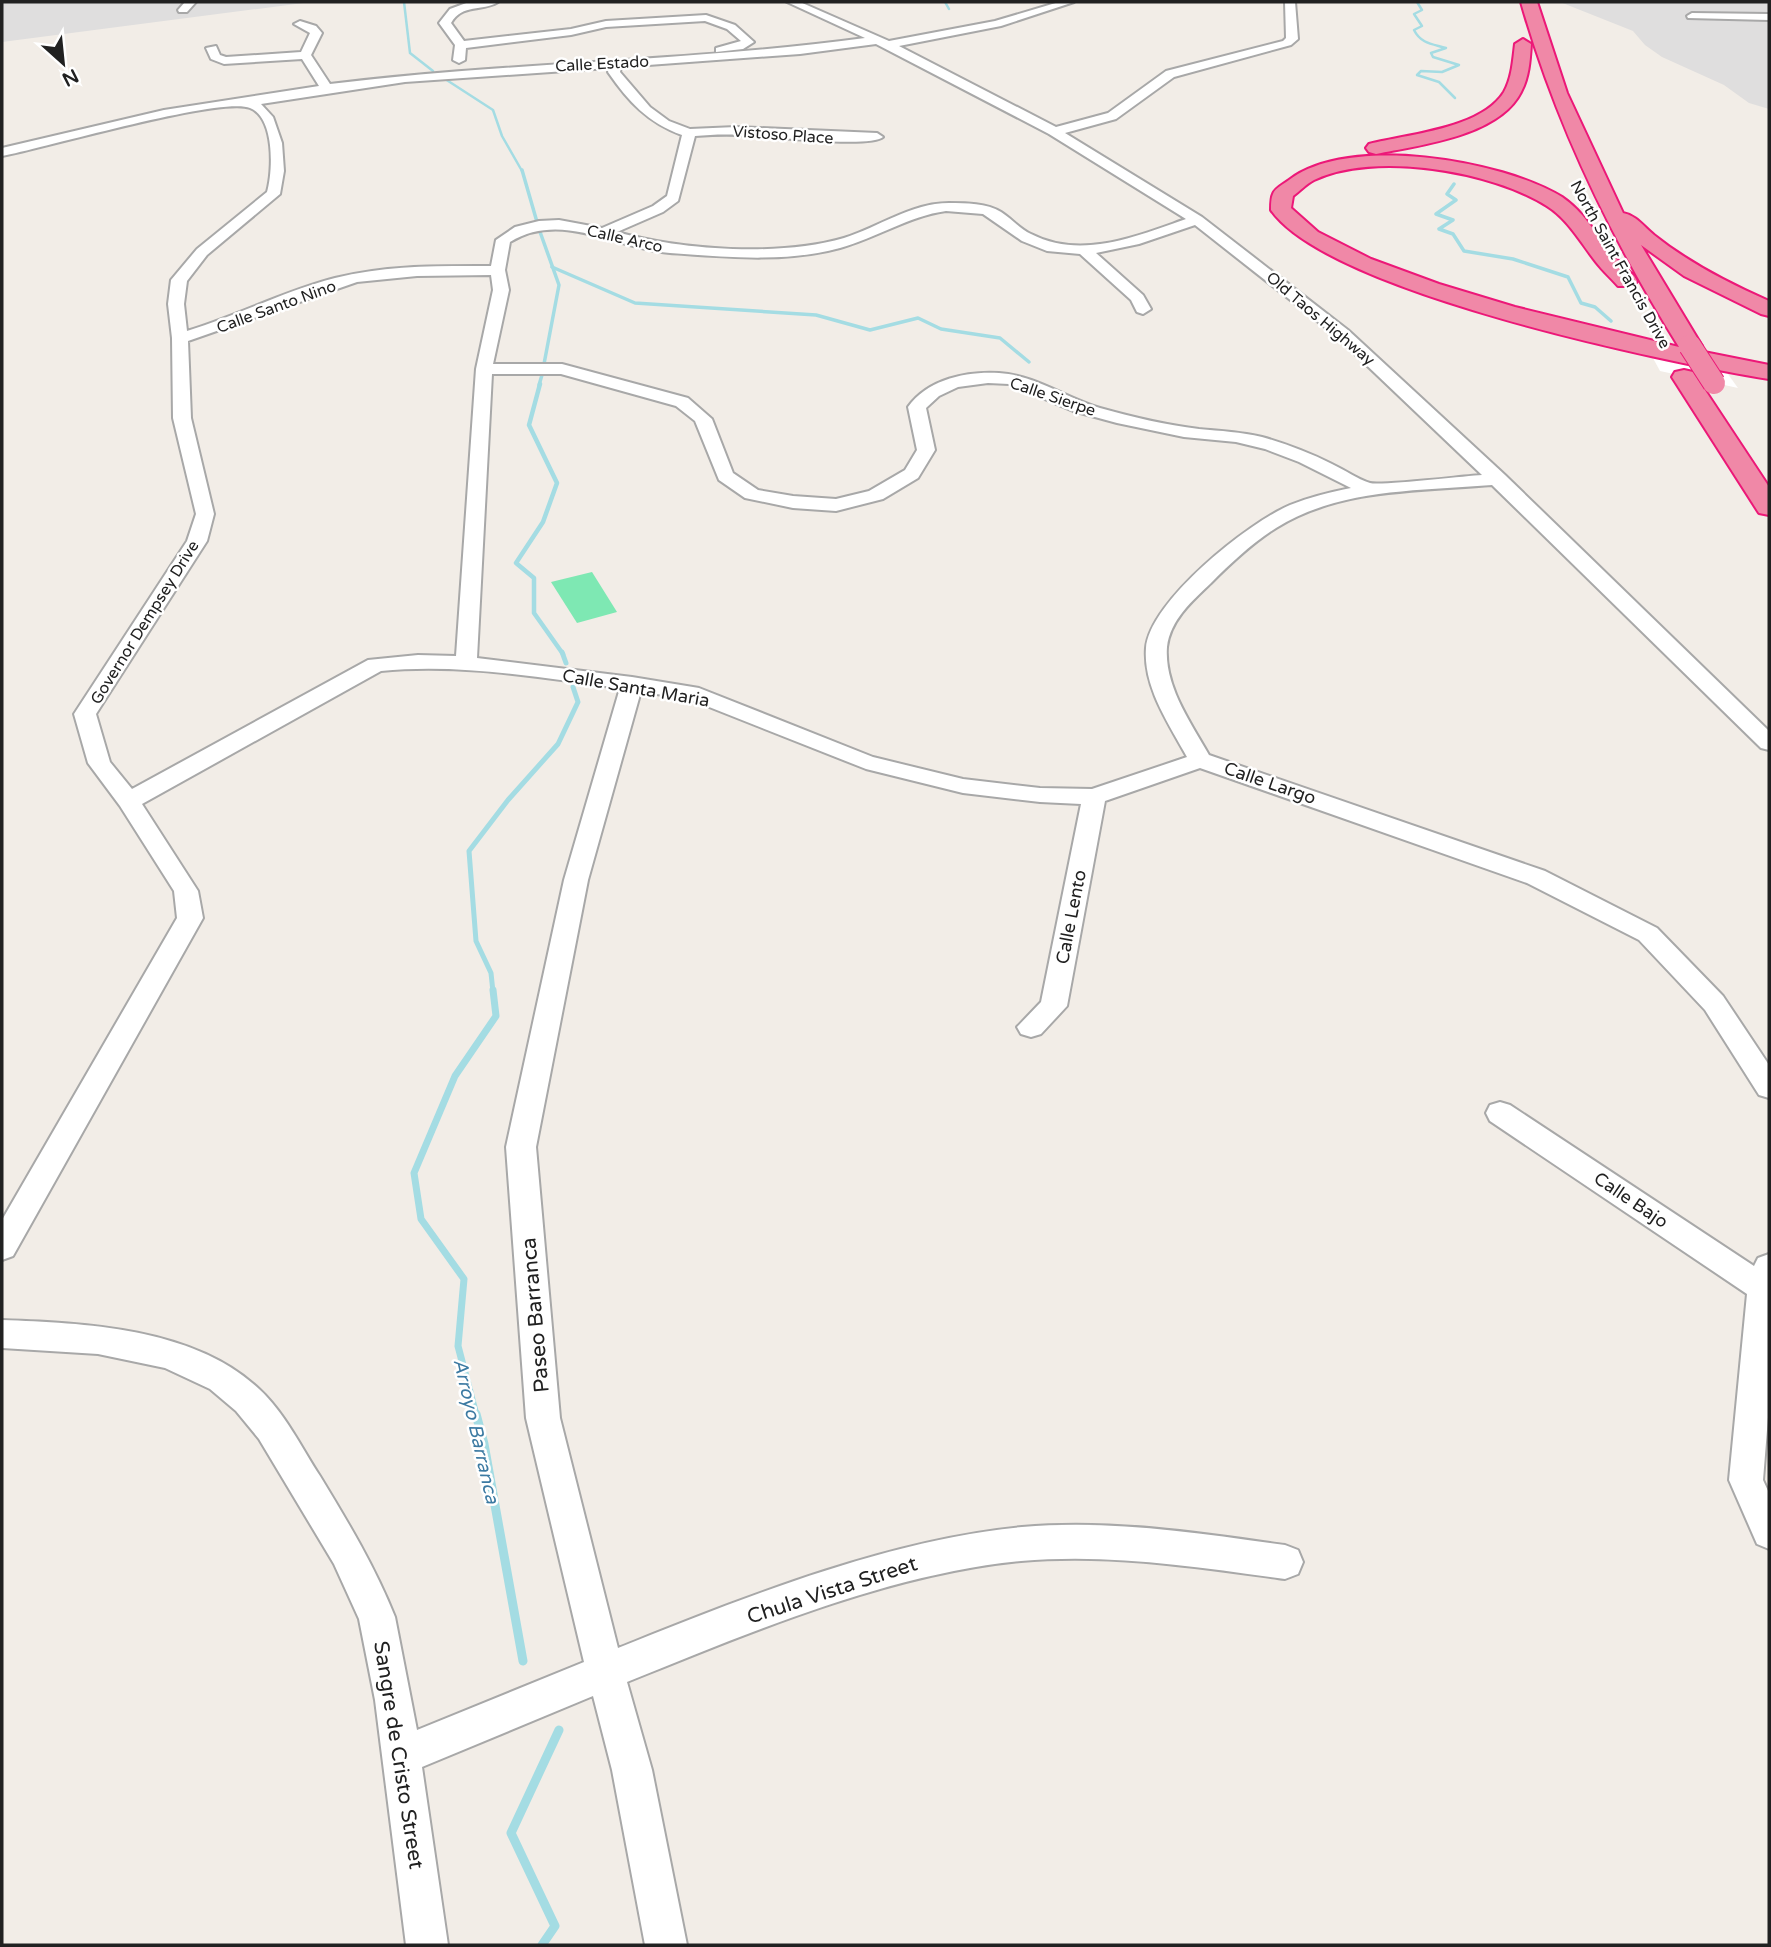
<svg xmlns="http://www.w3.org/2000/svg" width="1771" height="1947" font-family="'Varela Round',sans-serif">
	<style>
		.residential { fill: #dfdede }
		.pitch { fill: #7ee8b3 }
		.pier { fill: #fff }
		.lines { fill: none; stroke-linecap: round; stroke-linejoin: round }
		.stream-far5 { stroke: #a4dce3; stroke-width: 2.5 }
		.stream-far4 { stroke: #a4dce3; stroke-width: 3.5 }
		.stream-far3 { stroke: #a4dce3; stroke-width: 4.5 }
		.stream-far2 { stroke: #a4dce3; stroke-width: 5 }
		.stream-far1 { stroke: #a4dce3; stroke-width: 7 }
		.stream { stroke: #a4dce3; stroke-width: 9 }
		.minor-casing { stroke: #a8a8a8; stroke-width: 4 }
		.highway-casing { stroke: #ec1878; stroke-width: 4 }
		.minor { fill: #fff; fill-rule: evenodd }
		.highway { fill: #f088a7; fill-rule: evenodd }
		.highway-bridge-casing { stroke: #ec1878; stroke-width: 24; stroke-linecap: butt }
		.highway-bridge { stroke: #f088a7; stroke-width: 22 }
		.labels { text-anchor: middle; stroke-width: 5; stroke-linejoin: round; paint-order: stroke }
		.far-street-label { font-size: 16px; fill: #212121; stroke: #fff }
		.street-label { font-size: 18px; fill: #212121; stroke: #fff }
		.water-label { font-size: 19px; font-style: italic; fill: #3c7aa2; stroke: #fff }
		.near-street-label { font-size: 21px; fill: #212121; stroke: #fff }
	</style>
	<rect width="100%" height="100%" fill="#f2ede7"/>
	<g class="residential">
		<polygon points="2,2 311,2 2,42"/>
		<polygon points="1560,2 1769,2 1769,109 1749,103 1724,85 1662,57 1645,45 1633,31"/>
	</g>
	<polygon class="pitch" points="592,572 617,612 577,623 551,582"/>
	<polygon class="pier" points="1641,336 1712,352 1738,388 1660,371"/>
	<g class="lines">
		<g class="stream-far5">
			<polyline points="404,2 410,53 433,71"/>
			<polyline points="945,2 949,9"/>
			<path d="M1417,2L1422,10L1414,14L1422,26L1414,30C1421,44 1433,44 1446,48L1431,53L1433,57L1459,65L1442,72L1421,71L1417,75L1439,82L1455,98"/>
			<polyline points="442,77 493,110 502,136 522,171"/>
		</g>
		<g class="stream-far4">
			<polyline points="522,170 537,222"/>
			<polyline points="1454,184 1447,194 1456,200 1436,214 1453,220 1439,229 1453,234 1464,251 1513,259 1568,277 1581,303 1595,307 1611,321"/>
			<polyline points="539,229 559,285 544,364"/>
			<polyline points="552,267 635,303 816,315 870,330 918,318 941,329 1000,338 1029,362"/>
			<polyline points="539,385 542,375"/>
		</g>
		<polyline class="stream-far3" points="540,384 529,425 557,483 543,522 516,563 534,578 534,613 563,654"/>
		<g class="stream-far2">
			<polyline points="562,652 566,663"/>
			<polyline points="493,992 491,973 476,941 469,851 508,800 558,744 578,702 573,687"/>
		</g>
		<polyline class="stream-far1" points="476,1415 458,1346 464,1279 421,1219 414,1173 455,1076 496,1016 493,990"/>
		<g class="stream">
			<polyline points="476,1414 484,1444 523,1661"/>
			<polyline points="542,1945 555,1926 511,1833 559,1730"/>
		</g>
		<g class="minor-casing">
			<g id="minor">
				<polygon points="185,2 196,2 187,12 179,12 178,10"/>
				<path d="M469,2H498C482,12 463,3 451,23L464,41L571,29L606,21L706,15L735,25L754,42L743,49L716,52V48L741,41L727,29L705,21L606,27L571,35L466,48L465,60L459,63L453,60L455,45L439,23L450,9Z"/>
				<path d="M787,2H800L889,41L995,21L1059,2H1074L1001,26L899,46L1056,127L1108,113L1166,71L1283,41L1286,38L1285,2H1295L1298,39L1291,45L1174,77L1116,119L1065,133L1202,217L1348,330L1505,475L1769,731V750L1761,748L1492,485C1420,491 1340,488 1276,528C1252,543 1231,563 1211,583C1193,600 1170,620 1167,647C1164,686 1191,723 1209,755L1545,871L1657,928L1723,996L1769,1065V1098L1759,1095L1705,1010L1639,940L1527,883L1200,768L1105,801L1067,1006L1041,1034L1031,1037L1021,1034L1017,1027L1041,1002L1081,804L1040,802L963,793L866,769L694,701L641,691L588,880L536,1147L560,1418L618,1648C744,1598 885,1540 1022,1527C1110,1519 1198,1533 1285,1545L1298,1550L1303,1562L1298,1574L1285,1579C1198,1567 1109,1553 1021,1561C888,1574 751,1632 627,1682L652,1770L687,1945H645L612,1770L593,1696L422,1767L448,1945H406L375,1700L359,1619L334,1564L259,1439L236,1411L210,1389L165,1368L98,1354L2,1348V1320C85,1323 195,1328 259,1389C285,1413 301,1447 320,1476C348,1522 375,1567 395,1617L417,1730L584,1662L526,1418L506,1147L564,880L620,688C541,678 461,663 381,671L142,804L198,891L203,918L13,1256L2,1260V1220L177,918L174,891L120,806L88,763L74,714L187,541L196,514L173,418L172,338L168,304L171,280L197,249L267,192C273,171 275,118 250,108C222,96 44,148 2,156V148L164,110L319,86L302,59L224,64L211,59L206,48L216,46L220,55L226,57L301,52L310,33L294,24L300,21L316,26L322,33L311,55L330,84C508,62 686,62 865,38ZM876,44L1049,134L1186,219C1137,236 1081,260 1031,234C1020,229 1012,219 1001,212C987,203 966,203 949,203C911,203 879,227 844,238C779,257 681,250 617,232L663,212L678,201L695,136C709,135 724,134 738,135C763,135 869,149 883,137L877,133L736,127L690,129L669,121L650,107L620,72L621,67L800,54ZM609,68L608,72C628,101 648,123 682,135L667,196L653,206L602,228L559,220L539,221L515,227L496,240L491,266C439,266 386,265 335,278C284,291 237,316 187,331L184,304L187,281L207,255L280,194L284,171L282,143L273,117L261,104L405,82ZM946,211L983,214L1022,241L1047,251L1080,254L1131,300L1137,312L1143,314L1151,309L1143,295L1096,253L1139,244L1195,225L1336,336L1482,475C1465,476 1380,486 1370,483C1357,479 1345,470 1332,464C1310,453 1287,444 1262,437C1241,432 1221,431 1199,429C1166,425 1132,417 1100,408C1066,398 1035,375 999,373C967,371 928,379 908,407L917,450L905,470L869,491L836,499L793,496L758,490L733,473L712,419L688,398L562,364H493L509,290L505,270L510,242C562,210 616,249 670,253C725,257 786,263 840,248C876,238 909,216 946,211ZM491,275L493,290L476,369L456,656L418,655L368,660L132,789L110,762L96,714L207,541L214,514L191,418L188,341L357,282L417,276ZM492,374H561L676,406L695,421L719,480L745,498L793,508L836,511L883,499L918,478L935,450L926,408L939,396L958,387L988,383L1009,384L1073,411L1117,423L1184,437L1236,442L1265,449L1299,462L1351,488C1331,492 1310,497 1290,505C1248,523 1150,601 1146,648C1143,687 1169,724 1187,757L1092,789L1040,788L963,779L873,757L699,688L632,677L477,658Z"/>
				<polygon points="1692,13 1769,14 1769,20 1688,18 1687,16"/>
				<polygon points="1500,1102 1510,1105 1754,1266 1758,1258 1769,1254 1769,1405 1763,1480 1769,1493 1769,1549 1757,1544 1729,1480 1747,1294 1490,1121 1486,1113 1490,1105"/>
			</g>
		</g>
		<g class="highway-casing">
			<g id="highway">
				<path d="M1521,2H1537L1567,93L1623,213C1636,215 1644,227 1654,235C1689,263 1728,283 1769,301V316L1761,314L1684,276L1641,245L1702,346L1699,351L1769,365V379C1665,362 1328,292 1271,210C1271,205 1271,198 1273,194C1275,188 1284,184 1289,180C1348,134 1502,160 1562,197C1583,211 1596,234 1611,253C1618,261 1626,269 1634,276L1637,281L1634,286H1618C1611,278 1603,271 1596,262C1581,243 1568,219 1547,206C1492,171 1374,151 1314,180C1306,184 1300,191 1293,196L1291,208L1318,232L1371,259L1439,284L1515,307L1679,347C1611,238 1556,125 1521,2Z"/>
				<path d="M1523,39L1531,44C1530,60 1529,77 1521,92C1499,136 1420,145 1376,154L1369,152L1366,148L1369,144C1408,134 1481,129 1504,92C1512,78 1513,60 1515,44Z"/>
				<polygon points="1684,370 1693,372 1769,487 1769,515 1759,513 1672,377 1675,372"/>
			</g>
		</g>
		<use href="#minor" class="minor"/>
		<use href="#highway" class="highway"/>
		<g class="highway-bridge-casing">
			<polyline id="highway-bridge" points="1690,346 1714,383"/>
		</g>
		<use href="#highway-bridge" class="highway-bridge"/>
	</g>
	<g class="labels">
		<g class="far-street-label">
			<text transform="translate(602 63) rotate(-3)" y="6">Calle Estado</text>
			<text transform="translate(783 134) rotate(4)" y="6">Vistoso Place</text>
			<text transform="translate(625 238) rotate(13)" y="6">Calle Arco</text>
			<text transform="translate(1621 264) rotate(61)" y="6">North Saint Francis Drive</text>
			<text transform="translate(276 306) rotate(-20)" y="6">Calle Santo Nino</text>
			<text transform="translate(1321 318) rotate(40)" y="6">Old Taos Highway</text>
			<text transform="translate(1053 396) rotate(19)" y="6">Calle Sierpe</text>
			<text transform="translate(144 622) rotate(-58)" y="6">Governor Dempsey Drive</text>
		</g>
		<g class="street-label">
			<text transform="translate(636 688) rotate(10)" y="6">Calle Santa Maria</text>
			<text transform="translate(1270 783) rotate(19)" y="6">Calle Largo</text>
			<text transform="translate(1071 917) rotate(-79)" y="6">Calle Lento</text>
			<text transform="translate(1631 1200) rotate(34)" y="6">Calle Bajo</text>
		</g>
		<g class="water-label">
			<text transform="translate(477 1431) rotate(77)" y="7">Arroyo Barranca</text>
		</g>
		<g class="near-street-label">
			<text transform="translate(535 1315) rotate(-95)" y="7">Paseo Barranca</text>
			<text transform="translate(832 1590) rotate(-18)" y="7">Chula Vista Street</text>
			<text transform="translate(399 1755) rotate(81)" y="7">Sangre de Cristo Street</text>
		</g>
	</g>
	<rect width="1771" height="1947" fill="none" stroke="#212121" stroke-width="7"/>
	<g transform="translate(63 63) rotate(153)" stroke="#ffffff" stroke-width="5" paint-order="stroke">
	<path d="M0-5L12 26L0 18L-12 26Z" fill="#212121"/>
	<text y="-10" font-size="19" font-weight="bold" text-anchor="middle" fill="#212121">N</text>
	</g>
</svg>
